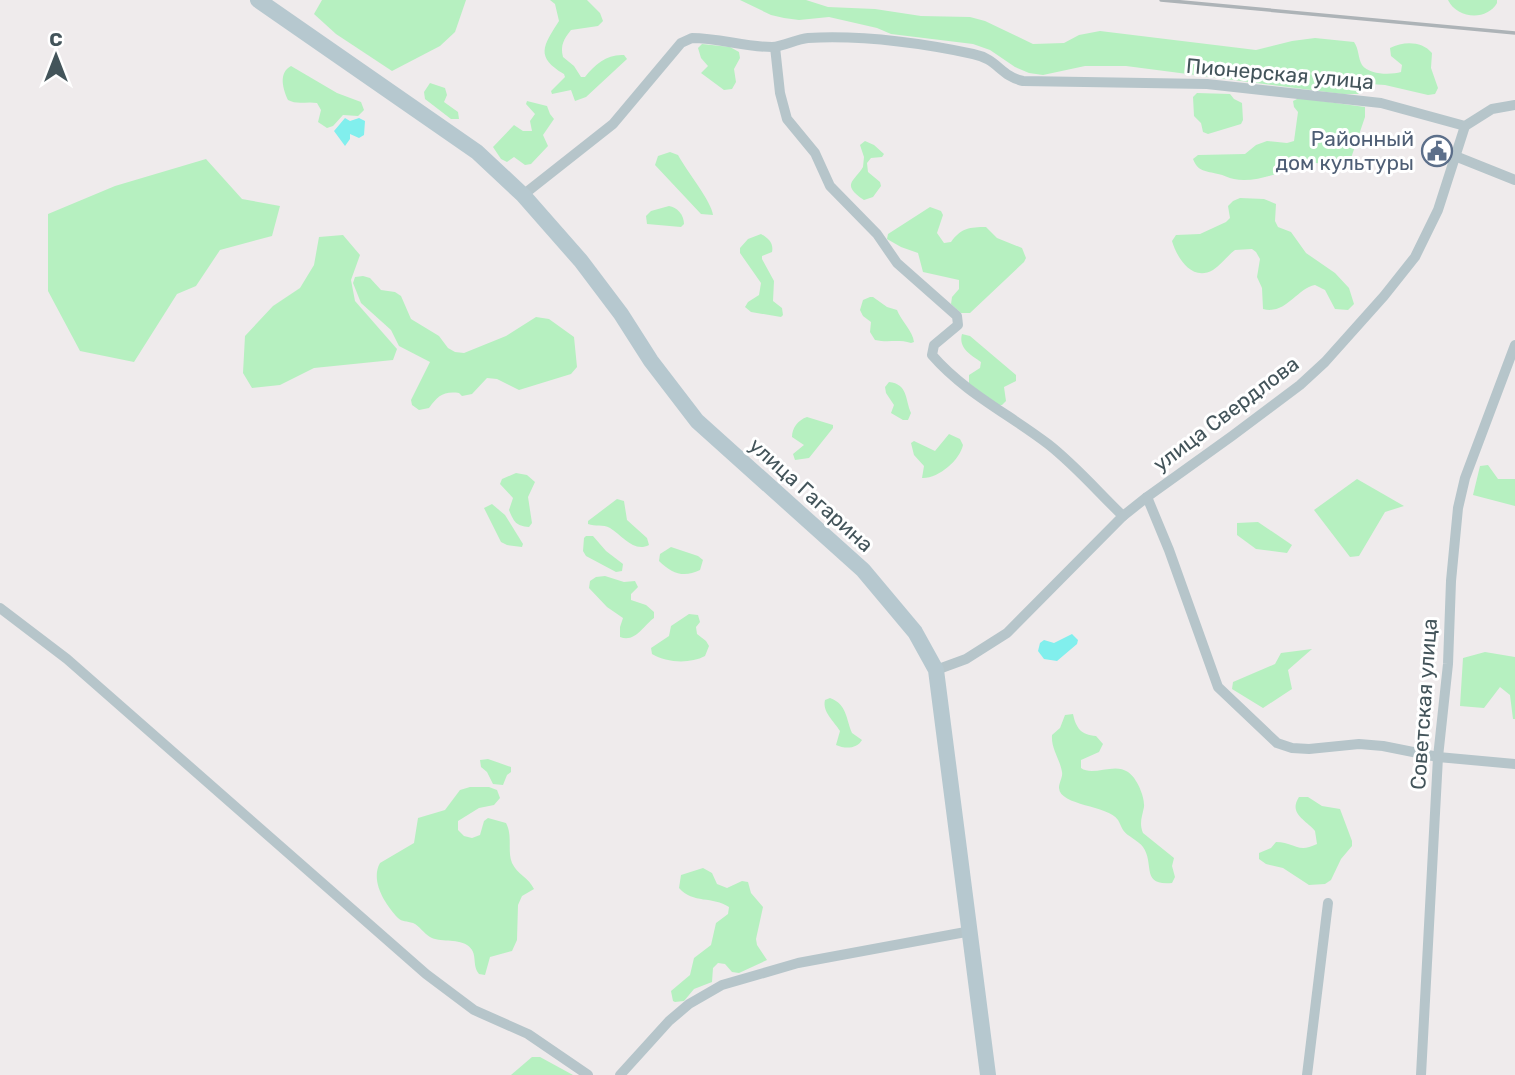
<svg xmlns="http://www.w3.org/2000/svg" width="1515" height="1075" font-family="Rubik,sans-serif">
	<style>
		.green { fill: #b6f0c0 }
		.water { fill: #81efed }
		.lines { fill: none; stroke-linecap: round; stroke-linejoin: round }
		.minor { stroke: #b6c5ca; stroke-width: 10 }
		.secondary { stroke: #b6c8cf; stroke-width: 16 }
		.rail { stroke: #adb3b7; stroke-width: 3.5 }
		.labels { text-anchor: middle; stroke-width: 6; stroke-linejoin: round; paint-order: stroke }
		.street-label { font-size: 21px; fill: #43545a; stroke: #fff }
		.service-label { font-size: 21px; fill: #4e5e75; stroke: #fff; text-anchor: end }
	</style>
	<rect width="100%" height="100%" fill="#efebec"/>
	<g class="green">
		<polygon points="322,0 466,0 455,32 440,46 392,71 336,34 314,14"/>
		<path d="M550,0H587L600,13L603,21L598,26L571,30C564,39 560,45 563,57L574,66L581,77H585C595,64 607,54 624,55L627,59L586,97L575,101L571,90L552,94L551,91L565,77L564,74C535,57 543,46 559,21L555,4Z"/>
		<path d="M740,0H806L828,7L875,9L921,16L970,17L985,21L1033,44L1064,43L1079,35L1100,31L1256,50L1292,41L1315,38L1354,42C1359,49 1358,58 1362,65C1369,75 1391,75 1401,72L1402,65L1391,56L1390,48C1404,41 1422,41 1432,53L1431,68L1438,88L1435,94L1428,95L1385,85L1370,84L1358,94H1342L1126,66H1085L1043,75L1029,73L1015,67L990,50L973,44L891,34L877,28L829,17L799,20L784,18L771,15Z"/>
		<path d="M1448,0H1497V3C1487,21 1457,19 1448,0Z"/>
		<polygon points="702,44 730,47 739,52 740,58 734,69 736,82 732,89 724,90 701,73 708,66 701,58 698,48"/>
		<path d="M291,66L337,93L361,102L364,110L358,116L343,115L333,126L327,128L318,122L321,110L317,103C307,101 297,105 288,100C283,89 278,73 291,66Z"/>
		<polygon points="430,83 445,88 447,95 444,102 458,112 459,119 451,119 425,99 424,92"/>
		<polygon points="1197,93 1230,94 1234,99 1242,103 1243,120 1241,124 1208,134 1203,132 1201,123 1194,116 1193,97"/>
		<path d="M1299,98L1365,107V117L1349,164L1345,169C1332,169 1321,161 1308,163C1299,164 1291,169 1282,172C1267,177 1249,182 1234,179C1228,178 1224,175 1218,174C1206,171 1198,172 1193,159L1198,155L1245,154L1256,145L1267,141L1287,143L1294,141L1298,112L1294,107L1293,101Z"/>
		<polygon points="527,101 547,106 550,114 554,119 543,135 548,146 531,164 525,165 514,157 507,162 501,159 493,147 514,125 523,131 532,131 530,121 535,114 526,104"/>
		<path d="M865,141L874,145L884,154L882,157L871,158L867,163L868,172L880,182L881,186L873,197L864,200C840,184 855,181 863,167L864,157L860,145Z"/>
		<path d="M670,152L678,155C686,170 712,202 713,215L701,214L655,165L658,156Z"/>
		<polygon points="206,159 242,199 280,206 272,236 220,250 196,286 177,294 134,362 80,351 48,291 48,214 115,186"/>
		<path d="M1240,198L1264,199L1276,204L1275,221L1278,227L1291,232L1306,253L1335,273L1349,288L1354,304L1348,310L1335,309L1325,290L1315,285C1296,289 1286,315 1263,309L1262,288L1257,277L1260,259L1256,252L1252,249L1235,250C1227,256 1221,265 1213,270C1192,282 1177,258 1172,241L1176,235L1200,234L1226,222L1230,218L1228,206L1233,201Z"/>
		<path d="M669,206C677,207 684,215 684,224L681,227L647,224L646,216L651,211Z"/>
		<path d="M930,207L941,211L943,215L937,233L944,243L951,242C961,228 970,227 986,227L997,238L1022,248L1026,258L1024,262L970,313H961L951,304L952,297L959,289V280L923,272L918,253L901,247L887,239L888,234Z"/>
		<path d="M761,234C768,238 774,243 772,252L762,256V259L774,281L773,301L782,308L783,315L781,317L751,312L745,307L748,302L759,295L761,283L740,253V248L748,239Z"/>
		<polygon points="343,235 360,255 351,280 355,301 397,349 393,360 314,368 280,385 252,388 243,373 245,336 273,306 300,288 314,265 319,237"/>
		<path d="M363,276L370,278L381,290L395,292L401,296L411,319L439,336L448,348L455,352L464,353L506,336L536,317L549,319L574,337L577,367L571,374L519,390L497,379L487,378L472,394L462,396L459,393C443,391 438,396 429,408L419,410L412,405L411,400L430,362L399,346L391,330L361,303L353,283L355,277Z"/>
		<path d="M870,297H873L887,307L897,310C901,321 913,331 914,342L911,343C898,339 888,343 875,340L870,332L871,322L863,316L860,310L863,300Z"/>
		<path d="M962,334L970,336L1016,375V381L1004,387L1006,401L1002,405H994L969,385V375L980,368L981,362C971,355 958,348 962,334Z"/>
		<path d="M889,382C908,384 905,399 911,413L908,420H903L891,413L894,405L886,393L885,387Z"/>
		<path d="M807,417L833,425V428L809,458L795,460L793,454L804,445L792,437C792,428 798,420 807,417Z"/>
		<path d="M949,434L960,439L963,445C960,460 938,479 922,478L924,466L914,455L911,443L914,441L935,451Z"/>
		<polygon points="1488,465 1498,479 1515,479 1515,506 1473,495 1480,466"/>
		<path d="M516,473L527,475L535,482L528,497L532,523L529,527C516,526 514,522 509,510L513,498L500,484L502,479Z"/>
		<polygon points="1357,479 1404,506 1385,512 1359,556 1350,557 1314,510"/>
		<path d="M617,499L624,501L627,520L647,538L649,545C634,553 623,536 610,528C603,524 595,527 588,524V521Z"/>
		<polygon points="492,504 505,515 523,544 522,547 507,545 501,542 484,508"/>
		<polygon points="1258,522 1292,545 1287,553 1256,549 1237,535 1237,523"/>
		<polygon points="586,536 593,536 606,551 623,564 622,571 616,572 586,556 583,551 584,538"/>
		<path d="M671,547L698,556L703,560L700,570C684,578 672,574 659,561L660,554Z"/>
		<path d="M605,576L624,582L635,581L638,587L631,594V600L646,605L654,612V618C643,626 635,643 620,637V627L623,618L607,607L589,588L590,581L596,577Z"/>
		<path d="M689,614L698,615L700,622L696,627L697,634L706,641L709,646L705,656C690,664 667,663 652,654L651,648L669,636L671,626Z"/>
		<polygon points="1312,649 1288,670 1292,689 1263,708 1232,689 1233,682 1275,664 1281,653"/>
		<polygon points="1485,652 1515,657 1515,719 1513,719 1510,695 1500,687 1484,708 1460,706 1463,658"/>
		<path d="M830,698C847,704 846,719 852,733L862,740C857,749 845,749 836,745L840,731C834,721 822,712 825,700Z"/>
		<path d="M1073,714C1076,728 1081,735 1096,736L1103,744L1099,752L1081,760V768C1093,777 1114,762 1128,772C1137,778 1145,797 1144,807C1142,817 1139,823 1143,833L1174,858L1172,866L1175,877L1172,883C1140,886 1155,864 1143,847C1138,840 1128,837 1123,830C1121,827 1120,823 1118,820C1108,805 1060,806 1059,788C1059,782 1063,777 1062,772C1060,759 1051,749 1052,735L1060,728L1065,715Z"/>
		<polygon points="488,759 511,767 511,772 507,775 503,785 493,784 487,772 481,767 480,760"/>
		<path d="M470,787H489L497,790L500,798L494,805L479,808L458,821V830L464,836L472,838L480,835L484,821L488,818L506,823C513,836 507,851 512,863C517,874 529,878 534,889L522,896L518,905L517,940L512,951L490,957L485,975L479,974C471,964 479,953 467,945C456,938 440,943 430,937C423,933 420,926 413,923C407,921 402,922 398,918C385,904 370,881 380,863L414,843L418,818L445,810L460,790Z"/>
		<path d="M1299,797H1308L1322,806L1340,809L1352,841V846L1341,859L1331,880L1325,884L1309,885L1283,868L1266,864L1259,859V853L1271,848L1276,842C1295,842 1297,854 1317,844L1315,831C1306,820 1288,814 1299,797Z"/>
		<path d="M703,868L712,873L717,884L727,888L742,881L748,882L751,893L763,907L756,939L757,945L767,960L739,973L732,972L725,964L718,963L713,968L712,982L694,989L684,1001L675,1002L673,1001L671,991L690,975L694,958L711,945L716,923L728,914L729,907C713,896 693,904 679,888L681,875Z"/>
		<polygon points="532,1057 540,1057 573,1075 511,1075"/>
	</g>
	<g class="water">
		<polygon points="345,118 350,121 359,118 365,121 364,135 359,138 350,134 350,139 345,146 334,131"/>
		<polygon points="1072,634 1078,640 1077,644 1057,661 1044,659 1038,651 1040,643 1044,640 1054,643"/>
	</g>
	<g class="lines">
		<g class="minor">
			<path d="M775,47L780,93L787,119L815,153L830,186L877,234L897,263L957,316L958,325L934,345L932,355C965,393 1009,414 1048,444C1075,465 1099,493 1123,516"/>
			<polyline points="1455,156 1515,180"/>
			<path d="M523,195L613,124L681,43L692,38C719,38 745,47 772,47C783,47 796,39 808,38C861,35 921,43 973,54C998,59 1000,76 1023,81L1207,84L1381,103L1465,126L1492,109L1515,105"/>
			<polyline points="1147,497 1169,550 1218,687 1277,743 1292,748 1309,749 1359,744 1383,746 1438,757 1515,764"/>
			<polyline points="0,608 67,659 426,974 474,1010 528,1034 588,1075"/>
			<polyline points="936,670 966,659 1007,633 1123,516 1147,497 1232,436 1300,385 1325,362 1384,296 1415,257 1438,210 1465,126"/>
			<polyline points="620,1075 669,1021 689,1004 722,985 798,963 971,931"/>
			<polyline points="1307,1075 1328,903"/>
			<polyline points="1421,1075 1438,757 1448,664 1451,581 1458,508 1465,478 1515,345"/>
		</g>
		<polyline class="secondary" points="258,0 477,152 523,195 581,261 621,314 651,361 697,421 863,570 915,632 936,670 988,1075"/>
		<polyline class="rail" points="1161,0 1515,33"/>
	</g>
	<defs>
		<g id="civic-ring" transform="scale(1.575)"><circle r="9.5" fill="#fff" stroke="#5c6f8a" stroke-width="1.5"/><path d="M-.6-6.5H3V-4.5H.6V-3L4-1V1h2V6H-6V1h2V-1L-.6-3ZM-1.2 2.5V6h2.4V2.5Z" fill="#5c6f8a"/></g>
	</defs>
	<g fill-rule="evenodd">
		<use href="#civic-ring" x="1437" y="151"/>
	</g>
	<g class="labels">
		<g class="street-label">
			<text transform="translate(1280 74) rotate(5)" y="7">Пионерская улица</text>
			<text transform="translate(1226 414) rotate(-37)" y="7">улица Свердлова</text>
			<text transform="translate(811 495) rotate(42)" y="7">улица Гагарина</text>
			<text transform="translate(1424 704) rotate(-86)" y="7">Советская улица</text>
		</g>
		<g class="service-label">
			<text x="1414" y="146">Районный<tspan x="1414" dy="24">дом культуры</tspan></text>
		</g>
	</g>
	<g transform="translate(56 56)" stroke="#ffffff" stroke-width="5" paint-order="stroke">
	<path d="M0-5L12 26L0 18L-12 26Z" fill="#43545a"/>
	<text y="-10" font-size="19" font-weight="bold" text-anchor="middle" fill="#43545a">С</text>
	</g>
</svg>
